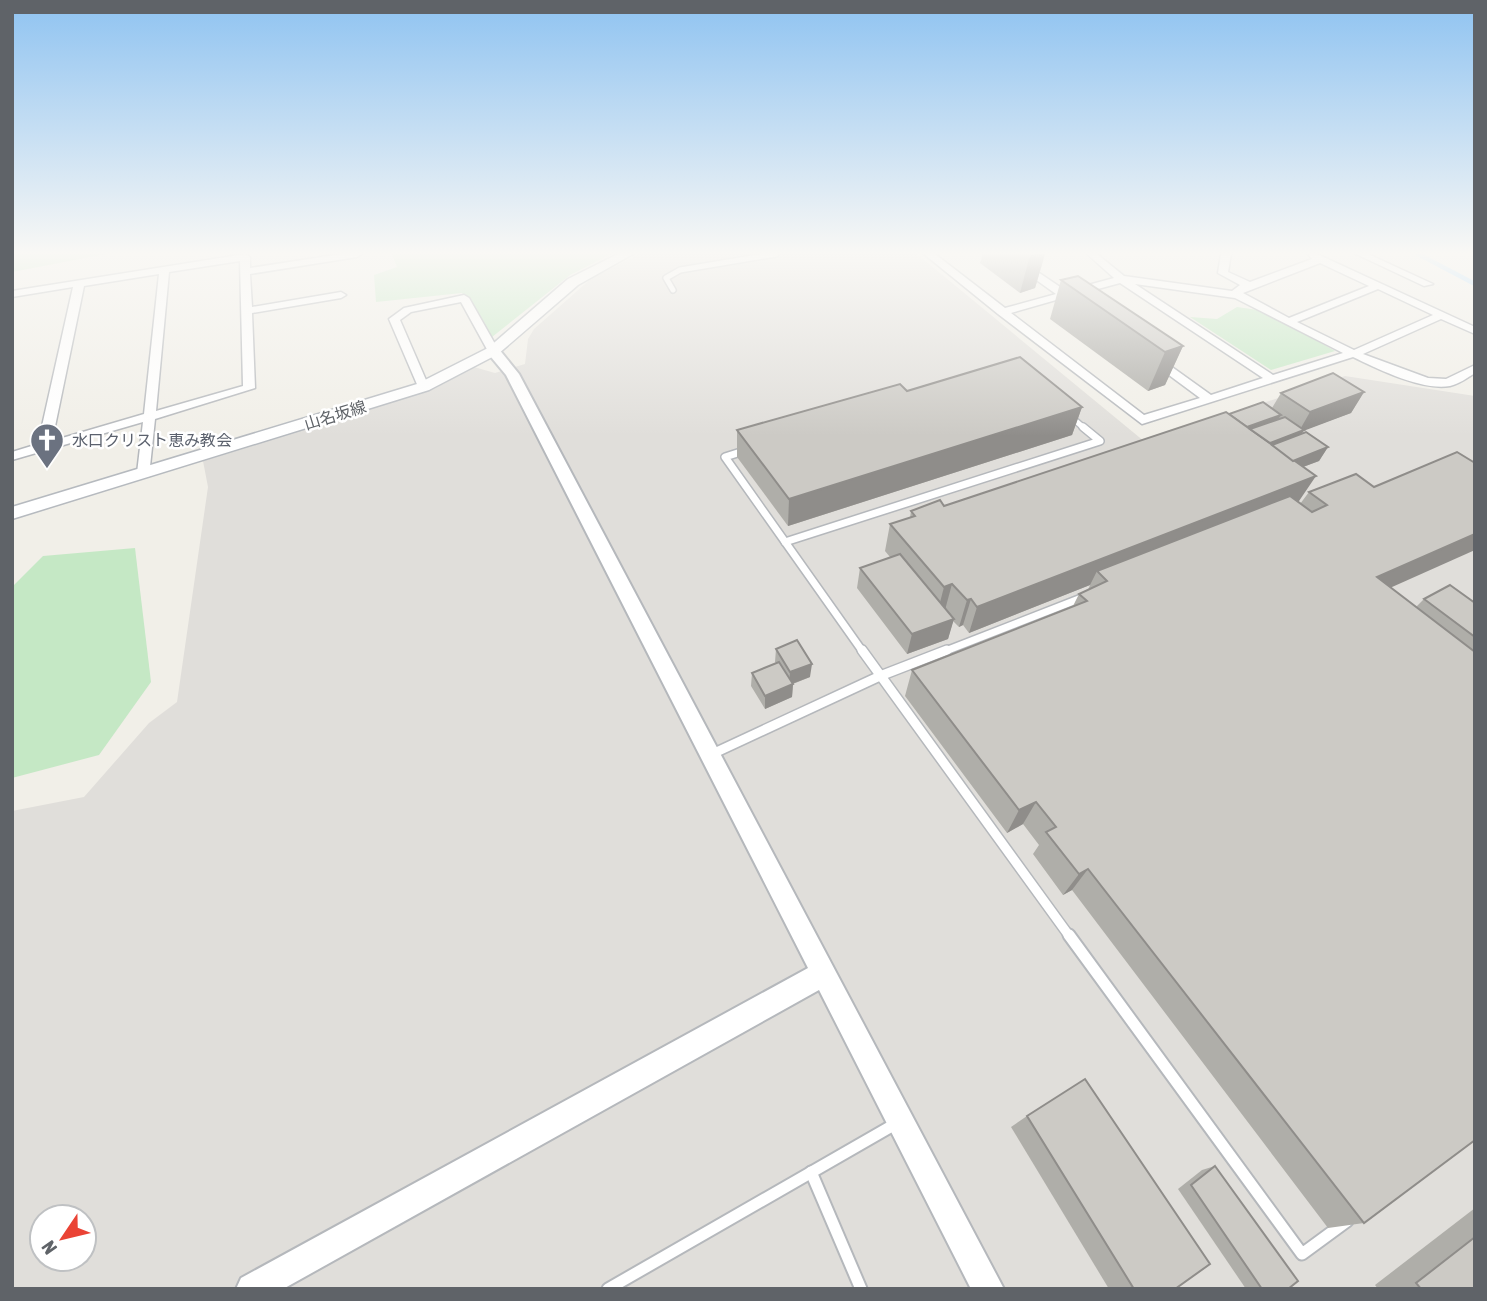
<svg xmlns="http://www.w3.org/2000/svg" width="1487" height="1301" font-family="'Asap Condensed','Noto Sans JP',sans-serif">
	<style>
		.industrial { fill: #e0deda; fill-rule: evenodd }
		.green { fill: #c5e8c5 }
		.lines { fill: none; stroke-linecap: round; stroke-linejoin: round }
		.stream { stroke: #aadaff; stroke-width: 4.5 }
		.service-far3-casing { stroke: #b5b8bc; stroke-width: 8 }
		.service-far2-casing { stroke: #b5b8bc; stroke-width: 10 }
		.service-far1-casing { stroke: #b5b8bc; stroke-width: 12 }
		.service-casing { stroke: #b5b8bc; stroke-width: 15 }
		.minor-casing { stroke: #b5b8bc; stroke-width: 3 }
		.tertiary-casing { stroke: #b5b8bc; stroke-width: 4 }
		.secondary-casing { stroke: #b6babf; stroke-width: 3 }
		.service-far3 { stroke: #fff; stroke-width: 5 }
		.service-far2 { stroke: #fff; stroke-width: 7 }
		.service-far1 { stroke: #fff; stroke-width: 9 }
		.service { stroke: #fff; stroke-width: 11 }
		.minor { fill: #fff; fill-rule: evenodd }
		.tertiary { fill: #fff; fill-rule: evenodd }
		.secondary { fill: #fff; fill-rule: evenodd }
		.wall { fill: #afaea9 }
		.shaded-wall { fill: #8f8d8a }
		.building { fill: #cccac5; stroke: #8f8d8a; stroke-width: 2 }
		.labels { text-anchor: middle; stroke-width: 5; stroke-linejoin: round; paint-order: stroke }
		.far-street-label { font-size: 16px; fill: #5f6368; stroke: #fff }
		.far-worship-label { font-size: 16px; fill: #5b616d; stroke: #fff; text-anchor: start }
	</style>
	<rect width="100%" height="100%" fill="#f1efe8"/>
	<path class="industrial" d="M640,254H917L1145,442L1345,376L1475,396V1289H12V811L84,797L149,723L177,702L208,487L203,461L434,389L474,367L495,373L525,364L528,339L534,329L593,277ZM42,1217H84V1259H42Z"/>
	<g class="green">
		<polygon points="12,254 106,254 12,272"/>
		<polygon points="392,254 611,254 570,275 492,337 462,293 376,302 374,275 397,267"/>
		<polygon points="1237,307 1265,311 1335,351 1271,370 1190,317 1217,319"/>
		<polygon points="135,548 151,682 99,755 12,778 12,587 43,556"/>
	</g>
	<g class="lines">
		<polyline class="stream" points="1418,254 1475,284"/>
		<g class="service-far3-casing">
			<g id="service-far3">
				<polyline points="673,290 666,278 680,270 776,254"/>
				<polyline points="1069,415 1085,429"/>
			</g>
		</g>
		<g class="service-far2-casing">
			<g id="service-far2">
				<polyline points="747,450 725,457 863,652"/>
				<polyline points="785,542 1100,441 1083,427"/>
				<polyline points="943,652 1084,597"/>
			</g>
		</g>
		<g class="service-far1-casing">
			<g id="service-far1">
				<polyline points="862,650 1070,937"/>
				<polyline points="710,755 880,676 947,650"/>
			</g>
		</g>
		<g class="service-casing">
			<g id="service">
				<polyline points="1069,935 1302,1254 1347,1221"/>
				<polyline points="811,1172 861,1289"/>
				<polyline points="608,1289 897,1123"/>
			</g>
		</g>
		<g class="minor-casing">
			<g id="minor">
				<path d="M245,254L250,257V268L341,254H362L357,257L250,274L252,307L341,292L346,295L341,298L252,313L255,388L155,419L149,476L144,477L137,473L143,422L12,460V452L38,444L73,287L12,297V291ZM240,261L243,386L156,411L169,272ZM159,274L144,414L52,441L84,286Z"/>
				<path d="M924,254H935L1005,308L1056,294L1000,254H1011L1066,291L1114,278L1087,254H1097L1124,276L1232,291L1240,285L1218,273L1221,254H1231L1228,272L1250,282L1312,259L1308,254H1317L1475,327V334L1441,319L1363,354L1428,378L1446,379L1475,365V373C1467,378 1459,384 1450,386C1422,391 1378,369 1353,357L1142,424L998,314ZM1320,263L1369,286L1289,318L1243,293ZM1120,283L1263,378L1211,395L1158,357H1150V361L1200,398L1144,415L1011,313L1063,298L1072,305H1080V301L1072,296ZM1135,284L1235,298L1343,353L1273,375ZM1378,289L1433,315L1354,350L1297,322Z"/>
				<polygon points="1356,254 1368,254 1433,284 1424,286"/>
				<polygon points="464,295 469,298 499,351 489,353 461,302 411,312 400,320 429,387 427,389 419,389 389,319 404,308"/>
			</g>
		</g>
		<g class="tertiary-casing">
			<polygon id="tertiary" points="493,347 498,348 519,374 1004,1289 971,1289 819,990 283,1289 236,1289 241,1278 808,968 506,375 486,351"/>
		</g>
		<g class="secondary-casing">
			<polygon id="secondary" points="618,254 633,254 578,285 498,354 429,390 12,519 12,507 417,384 488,348 568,279"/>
		</g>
		<use href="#service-far3" class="service-far3"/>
		<use href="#service-far2" class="service-far2"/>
		<use href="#service-far1" class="service-far1"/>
		<use href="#service" class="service"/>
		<use href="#minor" class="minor"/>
		<use href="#tertiary" class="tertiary"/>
		<use href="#secondary" class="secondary"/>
	</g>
	<g class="wall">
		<polygon points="983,254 1045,254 1035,288 1020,293 980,263"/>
		<polygon points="1061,280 1183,346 1165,385 1148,391 1050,319"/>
		<polygon points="1364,392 1351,413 1304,430 1302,434 1328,447 1319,461 1303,467 1298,502 1300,504 1309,492 1356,474 1391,588 1416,607 1424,599 1475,603 1475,1140 1364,1223 1328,1228 1072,890 1063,895 1033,854 1039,845 1023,824 1007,833 905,696 912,670 1073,606 1079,594 1088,590 1090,585 969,633 963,625 959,627 953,621 948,639 907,654 857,588 860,568 890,557 885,551 890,524 910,518 911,511 944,506 1229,414 1272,408 1281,393"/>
		<polygon points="1082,407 1072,435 788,526 737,457 737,430"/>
		<polygon points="776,649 810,677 793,684 792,697 765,709 751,686 752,673 776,663 775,662"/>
		<polygon points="1027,1116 1175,1289 1109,1289 1011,1127"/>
		<polygon points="1215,1166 1288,1289 1246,1289 1178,1189 1202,1170"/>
		<polygon points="1475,1208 1475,1289 1378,1289 1375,1285"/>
	</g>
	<g class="shaded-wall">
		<polygon points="1035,254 1045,254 1035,288 1020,293 1030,255"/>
		<polygon points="1183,346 1165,385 1148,391 1165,352"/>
		<polygon points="1364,392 1351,413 1298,433 1310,412"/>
		<polygon points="1082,407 1072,435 788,526 789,499"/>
		<polygon points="1281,415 1273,428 1249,429 1247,427"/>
		<polygon points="1304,430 1295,444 1266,455 1269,444"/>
		<polygon points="1328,447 1319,461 1284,474 1293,461"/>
		<polygon points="1316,476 1297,504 1097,571 1090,585 969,633 977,607"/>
		<polygon points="1475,534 1475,550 1354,604 1377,577"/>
		<polygon points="952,584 945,610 937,614 944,587"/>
		<polygon points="971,599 963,625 959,627 967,600"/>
		<polygon points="954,619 948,639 907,654 912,634"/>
		<polygon points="812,664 810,677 789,685 790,672"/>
		<polygon points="793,684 792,697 765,709 765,696"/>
		<polygon points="1036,802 1023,824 1007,833 1019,810"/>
		<polygon points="1088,869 1072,890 1063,895 1079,874"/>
	</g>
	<g class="building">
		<polygon points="1078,276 1183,346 1165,352 1061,280"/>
		<polygon points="1020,357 1082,407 789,499 737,430 900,384 907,391"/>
		<polygon points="1333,373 1364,392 1310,412 1281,393"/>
		<polygon points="1263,402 1281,415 1247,427 1229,414"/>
		<polygon points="1226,412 1316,476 977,607 971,599 967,600 952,584 944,587 890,524 915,516 911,511 940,500 944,506"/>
		<polygon points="1285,417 1304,430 1270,443 1250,429"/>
		<polygon points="1306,432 1328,447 1293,461 1272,445"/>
		<polygon points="1457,452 1475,463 1475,534 1377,577 1475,652 1475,1140 1364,1223 1088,869 1079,874 1046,832 1056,827 1036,802 1019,810 912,670 1087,601 1079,594 1107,581 1097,571 1290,496 1312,512 1327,505 1309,492 1356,474 1374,487"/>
		<polygon points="900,554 954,619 912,634 860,568"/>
		<polygon points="1450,585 1475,603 1475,637 1424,599"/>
		<polygon points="797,640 812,664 790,672 776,649"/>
		<polygon points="779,662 793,684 765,696 752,673"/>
		<polygon points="1085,1079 1210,1264 1175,1289 1134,1289 1027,1116"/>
		<polygon points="1215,1166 1298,1281 1288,1289 1262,1289 1191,1185"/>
		<polygon points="1475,1237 1475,1289 1421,1289 1416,1283"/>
	</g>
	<linearGradient id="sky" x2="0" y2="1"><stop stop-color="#8fc3f1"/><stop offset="0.58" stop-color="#f9f8f5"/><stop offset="1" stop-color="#f9f8f5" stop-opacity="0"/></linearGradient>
	<rect width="1487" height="436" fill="url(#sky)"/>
	<defs>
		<g id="church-pin" transform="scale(1.75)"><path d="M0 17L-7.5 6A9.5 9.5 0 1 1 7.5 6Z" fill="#6b7280" stroke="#fff"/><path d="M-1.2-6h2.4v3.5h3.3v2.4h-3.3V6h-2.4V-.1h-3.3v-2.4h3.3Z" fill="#fff"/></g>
	</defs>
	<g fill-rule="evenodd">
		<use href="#church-pin" x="47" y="440"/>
	</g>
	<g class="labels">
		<g class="far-street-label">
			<text transform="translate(335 415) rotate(-17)" y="6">山名坂線</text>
		</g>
		<g class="far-worship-label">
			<text x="72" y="446">水口クリスト恵み教会</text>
		</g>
	</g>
	<rect width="1487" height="1301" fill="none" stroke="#5f6368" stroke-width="28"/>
	<g transform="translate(63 1238) rotate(235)"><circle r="33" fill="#ffffff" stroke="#bfc1c3" stroke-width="2"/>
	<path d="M0-5L12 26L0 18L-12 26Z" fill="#ea4335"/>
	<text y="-10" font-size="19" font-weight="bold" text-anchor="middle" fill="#5f6368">N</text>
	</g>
</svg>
